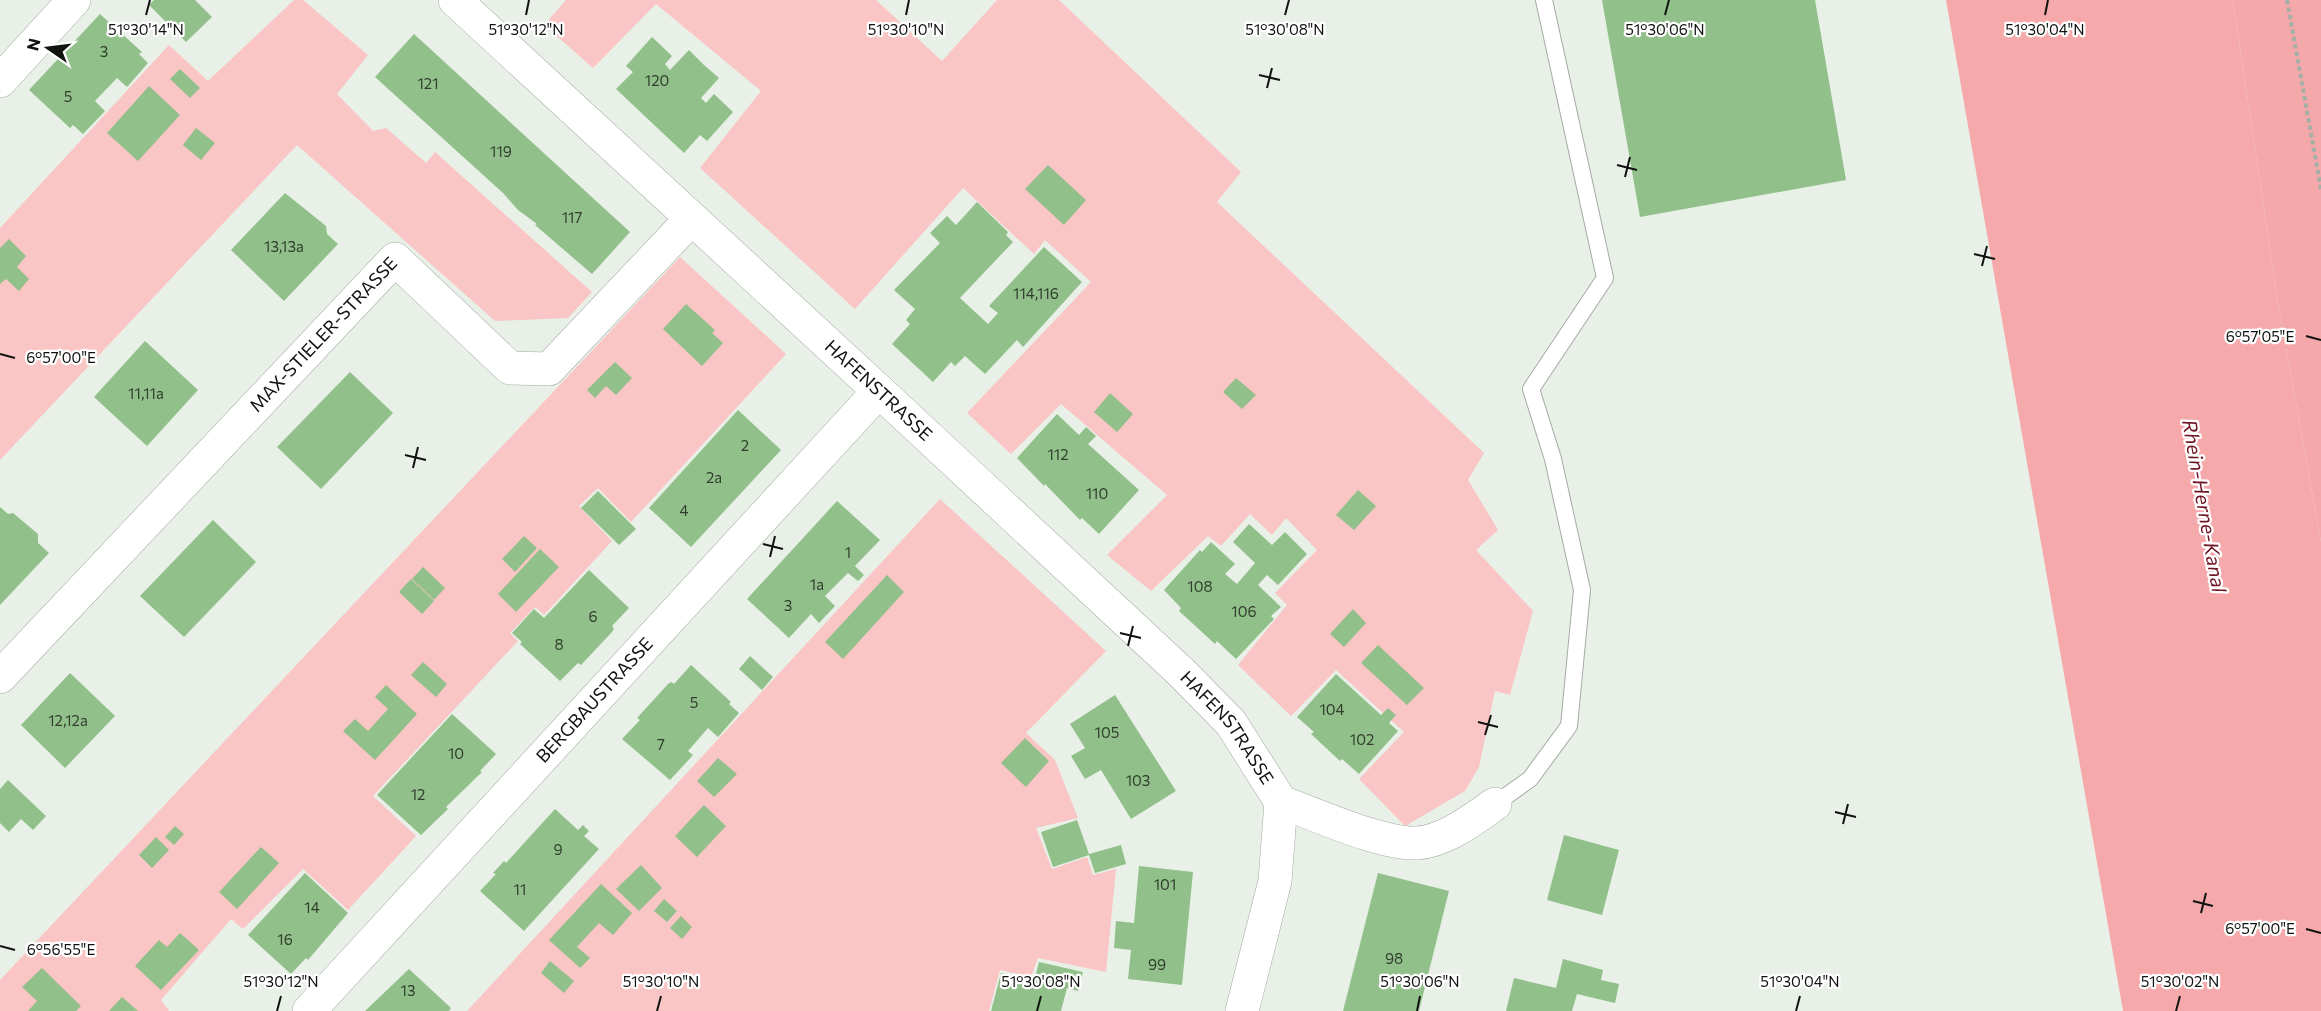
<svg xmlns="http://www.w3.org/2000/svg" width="2321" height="1011" font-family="Commissioner,sans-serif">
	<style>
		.green { fill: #fac5c5 }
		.forest { fill: #f4a8aa }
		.water { fill: #f6a9ab }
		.building { fill: #91c08a }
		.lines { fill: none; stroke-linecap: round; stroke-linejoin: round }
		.lane-casing { stroke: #a4aba3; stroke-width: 18 }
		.street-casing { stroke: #a4aba3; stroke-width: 34 }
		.path { stroke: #a7aea6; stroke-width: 4; stroke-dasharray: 4.5 3; stroke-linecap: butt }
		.lane { stroke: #fff; stroke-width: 16 }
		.street { stroke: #fff; stroke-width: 33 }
		.ticks { fill: none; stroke: #111310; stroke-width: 2 }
		.labels { text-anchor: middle; stroke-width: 4.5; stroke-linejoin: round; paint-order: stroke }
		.number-label { font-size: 15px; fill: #313e2e }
		.street-label { font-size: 18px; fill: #111310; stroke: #fff }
		.water-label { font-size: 20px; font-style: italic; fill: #6e1624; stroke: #fff }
		.ticks-label { font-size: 15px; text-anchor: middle; fill: #111310; stroke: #fff; stroke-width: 4.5; stroke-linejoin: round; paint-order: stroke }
	</style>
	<rect width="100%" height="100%" fill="#e8f0e7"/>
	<g class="green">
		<polygon points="294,0 303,0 368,55 337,94 373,131 386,128 426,163 435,152 592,292 568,318 495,321 297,145 0,460 0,228 169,45 208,81"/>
		<polygon points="566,0 876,0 942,61 997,0 1059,0 1241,172 1217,202 1484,453 1468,480 1498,530 1476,550 1533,611 1510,695 1495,691 1479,767 1465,791 1405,826 1359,779 1404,732 1336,670 1291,716 1238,665 1287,605 1275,593 1317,550 1286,518 1272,535 1250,514 1221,546 1208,536 1151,591 1107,555 1167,495 1061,404 1011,454 967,413 1091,282 1045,240 1034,254 963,188 855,309 700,168 761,91 656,4 593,68 544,25"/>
		<polygon points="680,257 786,354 631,522 598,488 579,506 612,541 544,615 535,607 510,633 518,641 373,796 416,836 348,910 303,869 243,929 231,919 161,1000 169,1011 0,1011 0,980"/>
		<polygon points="940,499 1106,651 1026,733 1055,760 1078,818 1036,828 1052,869 1087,857 1093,875 1116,869 1106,972 1038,958 1031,977 1000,970 989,1011 467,1011"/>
	</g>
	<polygon class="forest" points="2233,0 2321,0 2321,542 2278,303"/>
	<polygon class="water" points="1946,0 2233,0 2278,303 2321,542 2321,1011 2123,1011"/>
	<g class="building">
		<polygon points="154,0 195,0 212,17 186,42 149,5"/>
		<polygon points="1602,0 1815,0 1846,180 1640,217"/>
		<polygon points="100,14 142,52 139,54 148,63 127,87 117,78 95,101 105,111 83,134 73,125 70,128 29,90"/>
		<polygon points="414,34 630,232 592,274 535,225 537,224 518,210 503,193 375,77"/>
		<polygon points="652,37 672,56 665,64 670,70 689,50 704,65 719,78 701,98 706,103 714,94 733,112 707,141 700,135 684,153 616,89 633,72 626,66"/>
		<polygon points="180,69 200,88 190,98 170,79"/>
		<polygon points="149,86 180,115 138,161 107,133"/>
		<polygon points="196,128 215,143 201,160 183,145"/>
		<polygon points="1048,165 1086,200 1064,225 1025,189"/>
		<polygon points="285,193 326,226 327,234 338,244 284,301 231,250"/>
		<polygon points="977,202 1008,232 1006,235 1013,242 960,298 988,324 998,313 989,306 1044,247 1082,282 1023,347 1017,340 985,374 965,356 955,366 951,362 933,382 892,344 910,324 906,320 915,309 894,290 940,243 930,233 947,216 956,225"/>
		<polygon points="9,239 26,256 17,267 29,279 19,291 6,279 0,284 0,248"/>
		<polygon points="686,304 715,330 712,333 723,343 702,366 663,329"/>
		<polygon points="145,341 198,390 147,446 94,397"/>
		<polygon points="615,362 632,378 616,395 606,386 595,398 587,390"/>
		<polygon points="350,372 393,413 321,489 277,447"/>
		<polygon points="1236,378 1256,395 1242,409 1223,392"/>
		<polygon points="1110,393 1133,414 1117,432 1094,412"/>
		<polygon points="738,410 781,450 691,547 649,508"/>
		<polygon points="1057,414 1079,435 1086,427 1096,436 1088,444 1139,490 1099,534 1082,518 1080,520 1045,484 1044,486 1017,458"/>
		<polygon points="1358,490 1376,506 1354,530 1336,515"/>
		<polygon points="598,491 636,529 619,545 581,508"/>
		<polygon points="837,501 880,540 855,566 864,575 858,581 848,573 825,596 835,606 819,623 811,614 789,638 747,599"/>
		<polygon points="0,507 8,514 13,513 38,534 38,543 49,553 0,605"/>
		<polygon points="213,520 256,562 184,637 140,596"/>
		<polygon points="1249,524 1272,545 1285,532 1307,554 1278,585 1267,575 1258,585 1281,607 1271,616 1274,619 1236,659 1217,641 1215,644 1179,611 1181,608 1164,590 1200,550 1202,552 1211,542 1235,564 1225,574 1237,584 1255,563 1233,542"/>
		<polygon points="524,536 537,548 515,572 502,559"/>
		<polygon points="540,549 559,567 516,612 498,594"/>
		<polygon points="423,567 445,588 434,600 412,579"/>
		<polygon points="589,570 629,608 612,626 614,629 612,632 581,665 578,663 560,681 520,644 522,642 512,633 534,609 544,618"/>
		<polygon points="887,575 904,592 843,659 825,642"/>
		<polygon points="411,579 434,601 422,614 399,592"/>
		<polygon points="1353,609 1366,623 1344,647 1330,634"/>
		<polygon points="1378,645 1424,688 1407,705 1361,663"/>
		<polygon points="750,656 773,677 762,690 739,669"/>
		<polygon points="423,662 447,684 436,697 411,675"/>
		<polygon points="691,665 731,702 729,704 739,713 718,737 708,728 688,751 693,755 670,780 622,739 640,720 637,718 668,684 671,682 674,684"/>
		<polygon points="70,673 115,716 65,768 21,725"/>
		<polygon points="1336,674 1381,715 1388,708 1396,715 1389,723 1398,731 1359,774 1342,759 1340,761 1311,734 1314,732 1297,717"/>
		<polygon points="386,685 417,714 375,760 343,731 355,719 368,731 388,709 375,697"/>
		<polygon points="1115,695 1176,791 1131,819 1101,770 1085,779 1071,756 1085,748 1070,724"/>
		<polygon points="452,714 496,754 480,771 482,772 446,807 448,809 421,835 377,795"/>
		<polygon points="1025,738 1049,761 1026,787 1001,763"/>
		<polygon points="718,758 737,774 714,797 697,781"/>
		<polygon points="8,780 46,816 33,830 21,819 9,832 0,823 0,789"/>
		<polygon points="704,805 726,826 697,857 675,836"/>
		<polygon points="555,809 578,830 583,825 589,831 584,836 599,849 524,931 480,891 496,874 493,873 504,861 506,863"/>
		<polygon points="1077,820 1089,854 1121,845 1126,864 1095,873 1089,855 1053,867 1041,832"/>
		<polygon points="175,826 184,834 174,845 165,837"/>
		<polygon points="1564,835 1619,850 1602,915 1547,900"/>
		<polygon points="156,837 169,850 152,868 139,855"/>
		<polygon points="261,847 279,863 237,909 219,892"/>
		<polygon points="641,865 662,888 639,911 616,889"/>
		<polygon points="1139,866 1193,872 1182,985 1128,979 1131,950 1114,948 1116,921 1134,923"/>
		<polygon points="305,873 348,913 308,960 306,958 291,974 248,935"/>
		<polygon points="1378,873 1449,891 1419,1011 1343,1011"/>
		<polygon points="601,884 632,913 613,935 599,923 577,947 590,958 580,968 549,940"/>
		<polygon points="664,899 677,911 667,922 654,911"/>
		<polygon points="681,916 692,927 682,939 670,928"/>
		<polygon points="180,933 199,950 161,990 135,966 159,940 167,947"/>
		<polygon points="1563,959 1603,970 1601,980 1619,984 1615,1003 1577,994 1572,1011 1506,1011 1514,978 1556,988"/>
		<polygon points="550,961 574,981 564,993 541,973"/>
		<polygon points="1039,962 1083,972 1078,991 1067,988 1061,1011 991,1011 1001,973 1034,981"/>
		<polygon points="42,968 81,1006 76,1011 28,1011 37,1001 22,987"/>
		<polygon points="409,969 451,1008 449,1011 365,1011"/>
		<polygon points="122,997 138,1011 109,1011"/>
	</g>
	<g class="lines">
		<g class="lane-casing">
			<polyline id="lane" points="1495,804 1530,779 1569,726 1582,590 1553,459 1531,389 1605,278 1544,0"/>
		</g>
		<g class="street-casing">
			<g id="street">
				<path id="s1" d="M455,0L879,391L1182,673L1231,723L1281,802L1275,881L1242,1011"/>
				<polyline points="0,81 74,0"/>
				<path id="s2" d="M0,677L395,259L510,368L549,369L691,219"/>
				<path d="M1281,802C1315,814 1382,845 1417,843C1445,841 1472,820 1495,804"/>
				<path id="s3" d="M309,1011L879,391"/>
			</g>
		</g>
		<polyline class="path" points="2287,0 2321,189"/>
		<use href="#lane" class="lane"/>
		<use href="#street" class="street"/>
	</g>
	<path class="ticks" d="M146,15L150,0M526,15L529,0M906,15L909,0M1285,15L1289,0M1665,15L1669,0M2045,15L2048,0M1259,75L1280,80M1267,88L1272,68M1617,165L1637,170M1625,177L1630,157M1974,254L1995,259M1982,266L1987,246M2306,336L2321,340M0,354L15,358M405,455L426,460M413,468L418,447M763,544L783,549M770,557L775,536M1120,633L1141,638M1128,646L1133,626M1478,722L1498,727M1485,735L1491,715M1835,812L1856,817M1843,824L1848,804M2193,901L2213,906M2201,913L2206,893M2306,929L2321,933M0,946L15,950M277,1011L281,996M657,1011L661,996M1037,1011L1041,996M1417,1011L1420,996M1796,1011L1800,996M2176,1011L2180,996"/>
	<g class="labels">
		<g class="number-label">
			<text x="104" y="57">3</text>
			<text x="657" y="86">120</text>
			<text x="428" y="89">121</text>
			<text x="68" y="102">5</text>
			<text x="501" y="157">119</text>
			<text x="572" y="223">117</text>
			<text x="284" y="252">13,13a</text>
			<text x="1036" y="299">114,116</text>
			<text x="146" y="399">11,11a</text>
			<text x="745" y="451">2</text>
			<text x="1058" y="460">112</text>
			<text x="714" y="483">2a</text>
			<text x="1097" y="499">110</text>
			<text x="684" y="516">4</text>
			<text x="848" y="558">1</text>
			<text x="817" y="590">1a</text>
			<text x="1200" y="592">108</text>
			<text x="788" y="611">3</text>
			<text x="1244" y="617">106</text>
			<text x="593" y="622">6</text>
			<text x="559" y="650">8</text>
			<text x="694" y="708">5</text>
			<text x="1332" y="715">104</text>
			<text x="68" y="726">12,12a</text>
			<text x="1107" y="738">105</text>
			<text x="1362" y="745">102</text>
			<text x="661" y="750">7</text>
			<text x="456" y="759">10</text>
			<text x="1138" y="786">103</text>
			<text x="418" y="800">12</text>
			<text x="558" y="855">9</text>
			<text x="1165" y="890">101</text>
			<text x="520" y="895">11</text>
			<text x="312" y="913">14</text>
			<text x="285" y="945">16</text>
			<text x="1394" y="964">98</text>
			<text x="1157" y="970">99</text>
			<text x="408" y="996">13</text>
		</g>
		<g class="street-label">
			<text dy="6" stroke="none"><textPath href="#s2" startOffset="471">MAX-STIELER-STRASSE</textPath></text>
			<text dy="6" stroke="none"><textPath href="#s1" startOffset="576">HAFENSTRASSE</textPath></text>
			<text dy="6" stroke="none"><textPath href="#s3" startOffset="422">BERGBAUSTRASSE</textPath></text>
			<text dy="6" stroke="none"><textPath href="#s1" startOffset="1062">HAFENSTRASSE</textPath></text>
		</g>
		<g class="water-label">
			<text transform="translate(2204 506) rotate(80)" y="7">Rhein-Herne-Kanal</text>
		</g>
	</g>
	<g class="ticks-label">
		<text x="146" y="35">51°30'14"N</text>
		<text x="526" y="35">51°30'12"N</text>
		<text x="906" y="35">51°30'10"N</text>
		<text x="1285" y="35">51°30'08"N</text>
		<text x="1665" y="35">51°30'06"N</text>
		<text x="2045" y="35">51°30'04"N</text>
		<text x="2260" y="342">6°57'05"E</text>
		<text x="61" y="363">6°57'00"E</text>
		<text x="2260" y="934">6°57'00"E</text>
		<text x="61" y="955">6°56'55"E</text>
		<text x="281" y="987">51°30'12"N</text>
		<text x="661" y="987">51°30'10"N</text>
		<text x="1041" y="987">51°30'08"N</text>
		<text x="1420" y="987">51°30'06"N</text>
		<text x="1800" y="987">51°30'04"N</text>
		<text x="2180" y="987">51°30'02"N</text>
	</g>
	<g transform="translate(48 48) rotate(284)" stroke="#ffffff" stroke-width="4.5" paint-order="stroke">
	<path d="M0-4.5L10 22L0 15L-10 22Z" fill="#111310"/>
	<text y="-9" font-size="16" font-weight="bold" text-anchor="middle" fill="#111310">N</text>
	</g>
</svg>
